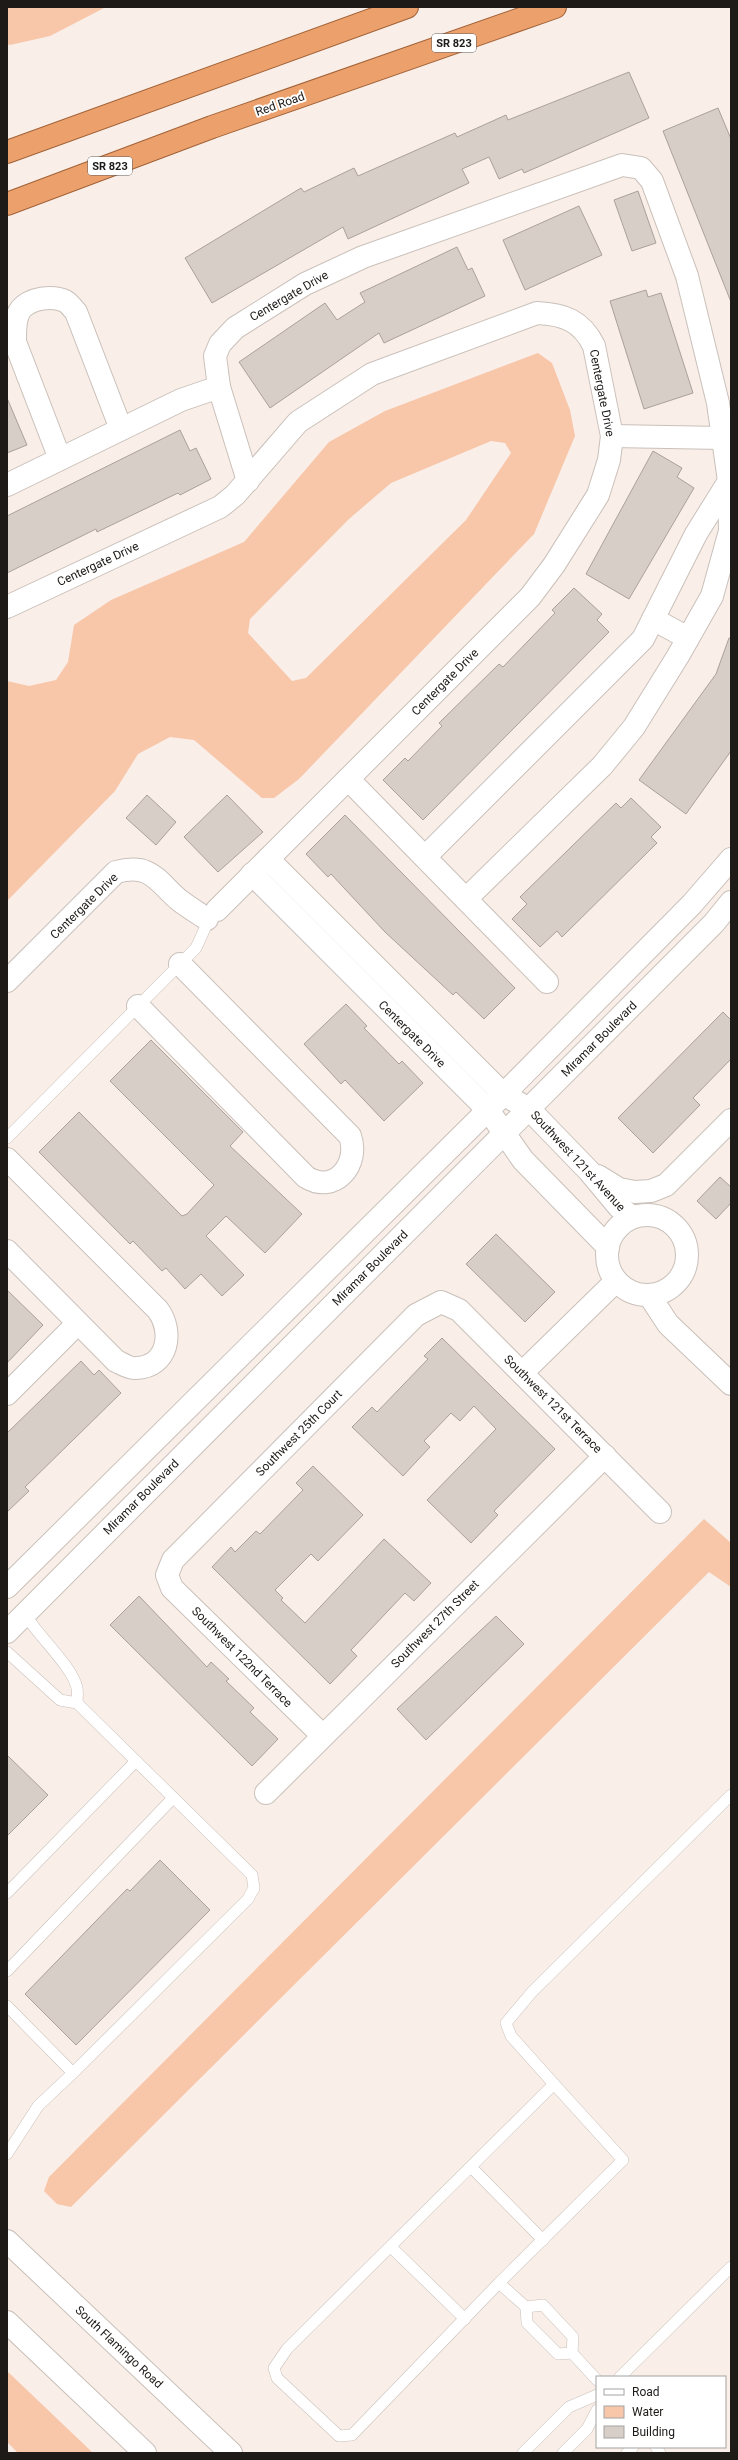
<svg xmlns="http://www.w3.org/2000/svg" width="738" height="2460" font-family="Roboto,sans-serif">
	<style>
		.water { fill: #f8c6a9; fill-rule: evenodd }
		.building { fill: #d8cec8; stroke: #aba19c }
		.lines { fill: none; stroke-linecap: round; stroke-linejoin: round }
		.service-casing { stroke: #cac0ba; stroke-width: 12 }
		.minor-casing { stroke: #cac0ba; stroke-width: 24 }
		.tertiary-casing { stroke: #cac0ba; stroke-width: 24 }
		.secondary-casing { stroke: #cac0ba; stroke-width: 24 }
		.trunk-casing { stroke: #a16237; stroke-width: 24 }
		.service { stroke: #fff; stroke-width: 11 }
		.minor { stroke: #fff; stroke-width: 22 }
		.tertiary { stroke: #fff; stroke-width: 22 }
		.secondary { stroke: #fff; stroke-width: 22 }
		.trunk { stroke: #eca06c; stroke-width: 22 }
		.labels { text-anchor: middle; stroke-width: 4; stroke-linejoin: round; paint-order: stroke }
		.shield { fill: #fff; stroke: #615f5d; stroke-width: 1 }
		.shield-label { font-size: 11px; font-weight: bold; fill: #1d1a18 }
		.street-label { font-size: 12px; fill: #1d1a18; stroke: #fff }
	</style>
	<rect width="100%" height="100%" fill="#f9eee8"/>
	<g class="water">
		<polygon points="7,7 106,7 50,36 10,45 7,44"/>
		<path d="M538,353L552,363L570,410L575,436L534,534L299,779L274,798H262L194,740L170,737L138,754L115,791L7,901V681L29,686L56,680L68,662L74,625L111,600L244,542L329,442L385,411ZM491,441L505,443L511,453L466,520L306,678L292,681L248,633L250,619L349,519L391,483Z"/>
		<polygon points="704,1519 731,1543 731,1587 709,1572 71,2207 57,2204 44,2191 49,2177"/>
		<polygon points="7,2371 93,2453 18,2453 7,2442"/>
	</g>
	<g class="building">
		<polygon points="629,72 649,118 524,173 522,169 499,179 489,157 462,169 469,183 348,239 343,227 212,303 185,258 301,188 304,192 354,168 358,176 455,133 457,137 506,115 508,120"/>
		<polygon points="718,108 731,139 731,302 663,131"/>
		<polygon points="638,191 656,243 632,251 614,200"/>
		<polygon points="579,206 602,255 525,290 503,240"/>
		<polygon points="457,247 468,270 472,268 485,296 384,343 379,333 270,408 239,362 325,303 337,320 365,302 360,293"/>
		<polygon points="646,290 648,297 661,293 693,393 644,409 610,301"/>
		<polygon points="7,398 27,445 7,453"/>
		<polygon points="180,430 190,451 196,448 211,479 180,495 178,493 97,532 96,529 7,573 7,516"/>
		<polygon points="653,451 682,468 677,477 694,488 629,599 586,574"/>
		<polygon points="574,588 602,614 597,620 609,632 423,820 383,780 405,758 408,761 442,726 439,723 499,664 503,667 555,613 552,610"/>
		<polygon points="729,638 731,638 731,751 686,814 639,780 716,674"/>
		<polygon points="147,795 176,822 156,845 126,818"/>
		<polygon points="227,795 263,832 218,872 184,837"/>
		<polygon points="631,798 661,827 651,837 657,843 562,937 557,931 540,947 512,919 527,904 520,897 616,803 621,808"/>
		<polygon points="345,815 515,988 484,1019 456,992 453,995 385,932 331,874 328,877 306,854"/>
		<polygon points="346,1004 367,1026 364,1028 399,1064 402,1061 423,1083 384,1121 345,1080 341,1084 304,1044"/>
		<polygon points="723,1012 731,1020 731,1059 693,1098 700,1105 653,1153 618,1118"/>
		<polygon points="151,1040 243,1132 230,1146 302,1214 265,1253 226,1216 206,1236 244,1275 222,1296 201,1274 185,1289 166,1268 162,1271 133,1241 130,1244 39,1152 79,1112 182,1216 187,1214 214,1185 110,1081"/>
		<polygon points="720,1177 731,1187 731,1203 716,1219 697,1201"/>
		<polygon points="496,1234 555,1292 525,1322 466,1264"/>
		<polygon points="7,1290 43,1325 7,1363"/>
		<polygon points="442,1338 555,1449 494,1511 498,1515 471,1543 427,1500 496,1429 474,1406 460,1421 451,1413 424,1441 430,1447 403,1476 352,1427 372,1407 377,1412 428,1359 424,1356"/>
		<polygon points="81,1361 94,1375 99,1370 121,1393 25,1487 29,1491 7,1512 7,1433"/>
		<polygon points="313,1466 363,1515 318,1561 311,1554 275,1590 283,1598 281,1600 305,1623 384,1539 431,1583 414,1601 405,1593 351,1650 357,1656 330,1684 212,1567 231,1547 235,1552 256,1531 260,1534 303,1490 296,1483"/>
		<polygon points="139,1596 207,1667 211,1662 229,1679 226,1681 254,1708 250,1712 278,1739 252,1766 110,1625"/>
		<polygon points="496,1616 524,1644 426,1740 397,1709"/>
		<polygon points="7,1755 48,1795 7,1836"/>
		<polygon points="160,1860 210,1910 76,2045 25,1994 127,1889 130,1891"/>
	</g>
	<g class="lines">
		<g class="service-casing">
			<g id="service">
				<polyline points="7,1138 196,948 210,917"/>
				<path d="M25,1614C37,1635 73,1667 77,1688C78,1693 77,1699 77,1703"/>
				<polyline points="7,1652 60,1700 77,1703 252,1875 254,1888 248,1899 73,2073 38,2106 7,2154"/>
				<polyline points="7,1893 136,1761"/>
				<polyline points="7,1971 173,1798"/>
				<polyline points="7,2006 73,2073"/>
				<polyline points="554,2084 511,2036 506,2023 532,1992 731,1795"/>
				<polyline points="471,2167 543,2240"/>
				<polyline points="391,2247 465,2319"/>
				<polyline points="499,2283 623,2160 554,2084 287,2349 274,2368 277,2378 339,2436 352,2435 499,2283 526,2307"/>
				<polyline points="572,2353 558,2354 527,2323 526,2307 543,2305 573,2337 572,2353 597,2380"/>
				<polyline points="620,2377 731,2267"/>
				<polyline points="656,2447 660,2453"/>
				<polyline points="523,2453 569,2407 597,2395"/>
				<polyline points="563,2453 587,2429 597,2410"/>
				<polyline points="627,2453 633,2447"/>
			</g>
		</g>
		<g class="minor-casing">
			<g id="minor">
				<polyline points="612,436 723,438"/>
				<path d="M60,459L15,342C15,332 14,318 21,309C31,298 52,295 65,301C69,303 73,309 76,312L121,429"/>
				<polyline points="248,481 219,387 215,356 220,344 235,328 305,284 363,257 622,165 641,168 652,181 687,276 718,403 729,481 730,531 712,596 678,656 634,727 602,766 466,899"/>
				<polyline points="7,485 181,400 219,387"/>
				<path d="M7,607L220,507L235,495L298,422L372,374L537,313C564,314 582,321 594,346L612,436L609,460L598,495L554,565L530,597L217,910"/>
				<polyline points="653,619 688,638"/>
				<polyline points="348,779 547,982"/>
				<polyline points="425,857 643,639 696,534 729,481"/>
				<polyline points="268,859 503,1094 529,1109 589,1171 619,1207 632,1217"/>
				<polyline points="252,874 488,1110 523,1160 608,1247"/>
				<path d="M7,981L116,872C151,863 156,880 179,900C188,907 198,913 207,919"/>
				<path d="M138,1006L306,1177C335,1195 360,1164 350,1136L180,964"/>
				<path d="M7,1159L158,1310C174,1332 168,1367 136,1368C130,1369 121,1363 116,1361L7,1251"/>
				<polyline points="598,1176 619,1189 635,1192 651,1191 666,1185 731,1120"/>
				<circle cx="647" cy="1255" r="40"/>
				<polyline points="649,1295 668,1324 731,1384"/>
				<polyline points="523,1372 616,1281"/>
				<polyline points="7,1394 78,1323"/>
				<polyline points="322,1735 172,1588 167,1575 173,1560 416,1315 441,1302 459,1310 660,1512"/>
				<polyline points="266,1793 605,1456"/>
			</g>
		</g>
		<g class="tertiary-casing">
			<g id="tertiary">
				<polyline points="7,1587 488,1110 692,904 731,859"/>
				<polyline points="7,1632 714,923 731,902"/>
			</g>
		</g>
		<g class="secondary-casing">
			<g id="secondary">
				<polyline points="7,2241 231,2453"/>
				<polyline points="7,2322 145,2453"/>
			</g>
		</g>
		<g class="trunk-casing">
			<g id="trunk">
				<polyline points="7,152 407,7"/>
				<polyline points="7,204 212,127 555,7"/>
			</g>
		</g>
		<use href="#service" class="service"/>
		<use href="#minor" class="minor"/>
		<use href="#tertiary" class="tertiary"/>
		<use href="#secondary" class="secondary"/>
		<use href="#trunk" class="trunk"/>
	</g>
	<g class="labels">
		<g class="shield">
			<rect x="432" y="34" width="44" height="18" rx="3"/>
			<rect x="88" y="157" width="44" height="18" rx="3"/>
		</g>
		<g class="shield-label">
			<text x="454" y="47">SR 823</text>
			<text x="110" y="170">SR 823</text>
		</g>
		<g class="street-label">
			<text transform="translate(280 104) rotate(-19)" y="4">Red Road</text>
			<text transform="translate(289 296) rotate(-30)" y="4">Centergate Drive</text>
			<text transform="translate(602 393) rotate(79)" y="4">Centergate Drive</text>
			<text transform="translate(98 564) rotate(-25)" y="4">Centergate Drive</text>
			<text transform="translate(445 682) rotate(-45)" y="4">Centergate Drive</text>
			<text transform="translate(84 906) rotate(-44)" y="4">Centergate Drive</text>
			<text transform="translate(412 1034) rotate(45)" y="4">Centergate Drive</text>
			<text transform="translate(599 1039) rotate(-45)" y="4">Miramar Boulevard</text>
			<text transform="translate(578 1161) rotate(47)" y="4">Southwest 121st Avenue</text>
			<text transform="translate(370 1268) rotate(-45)" y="4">Miramar Boulevard</text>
			<text transform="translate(553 1404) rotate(45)" y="4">Southwest 121st Terrace</text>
			<text transform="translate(299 1433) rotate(-45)" y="4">Southwest 25th Court</text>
			<text transform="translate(141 1497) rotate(-45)" y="4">Miramar Boulevard</text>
			<text transform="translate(435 1624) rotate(-45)" y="4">Southwest 27th Street</text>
			<text transform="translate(242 1657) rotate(45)" y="4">Southwest 122nd Terrace</text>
			<text transform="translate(119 2347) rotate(43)" y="4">South Flamingo Road</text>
		</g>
	</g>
	<rect width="738" height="2460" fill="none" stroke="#1d1a18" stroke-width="16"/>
	<rect x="596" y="2376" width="130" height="72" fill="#ffffff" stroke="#a5a3a3"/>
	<rect x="604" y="2389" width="20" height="6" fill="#ffffff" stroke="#a5a3a3"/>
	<text x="632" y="2396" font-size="12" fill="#1d1a18">Road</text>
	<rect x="604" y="2406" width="20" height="12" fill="#f8c6a9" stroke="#a5a3a3"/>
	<text x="632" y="2416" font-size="12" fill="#1d1a18">Water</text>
	<rect x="604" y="2426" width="20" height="12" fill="#d8cec8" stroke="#a5a3a3"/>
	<text x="632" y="2436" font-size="12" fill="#1d1a18">Building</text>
</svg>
